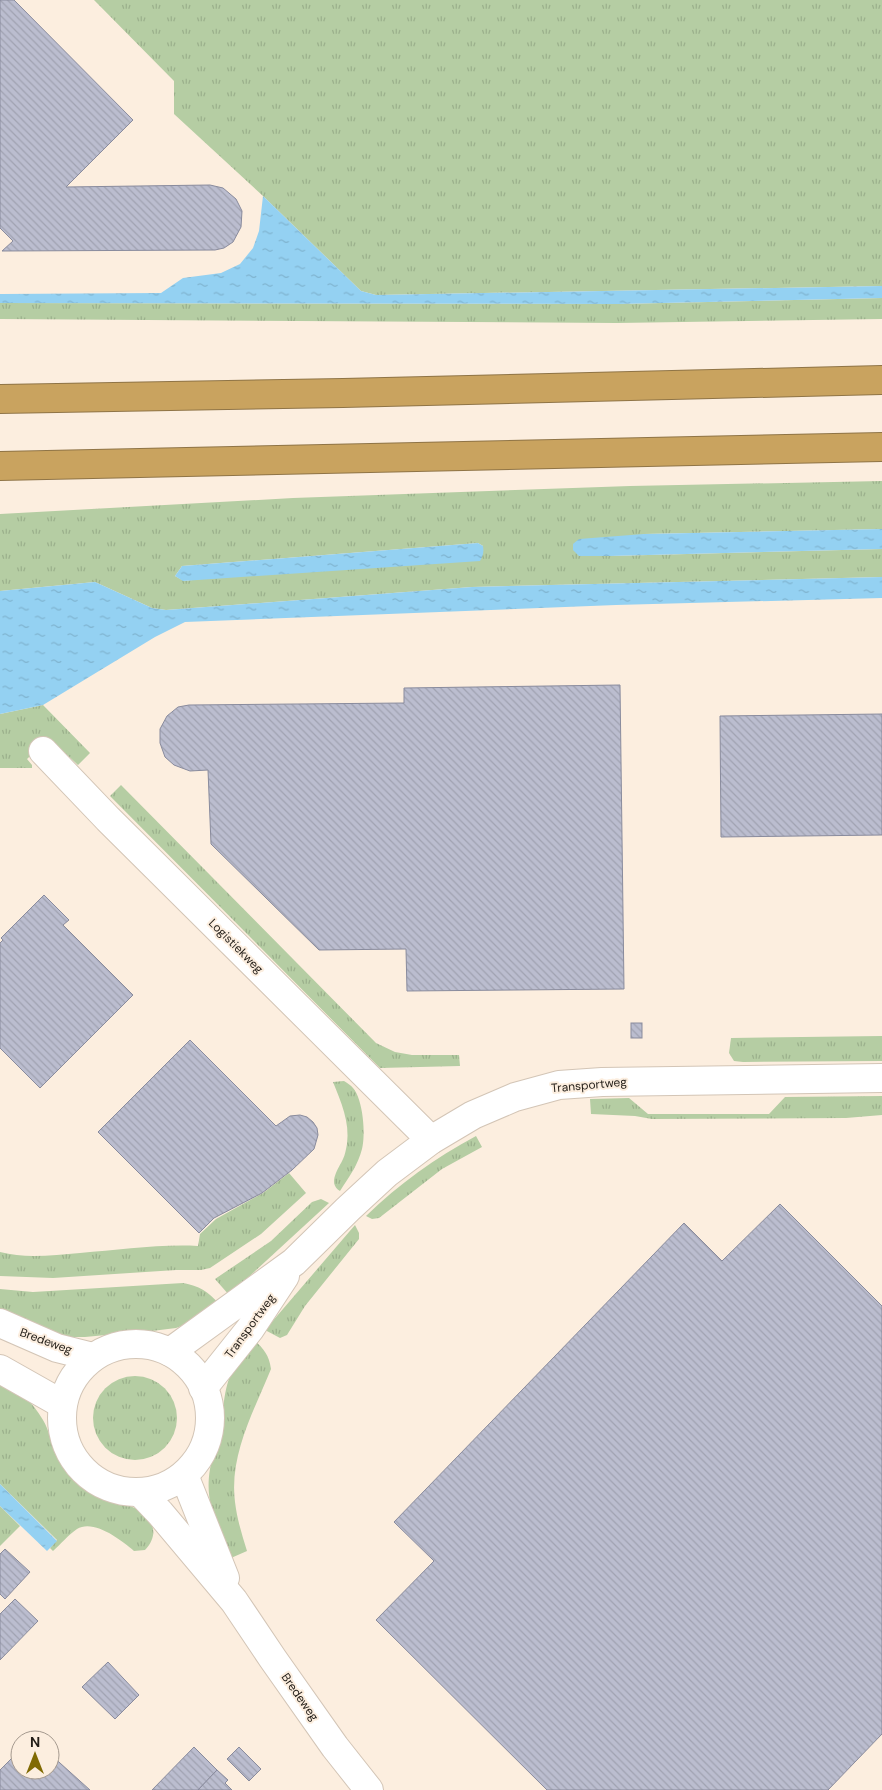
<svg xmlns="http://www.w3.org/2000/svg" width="882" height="1790" font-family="'DM Sans',sans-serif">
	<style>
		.grass { fill: url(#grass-tufts); fill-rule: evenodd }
		.water { fill: url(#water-ripples) }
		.building { fill: url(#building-back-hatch); stroke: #898b9d }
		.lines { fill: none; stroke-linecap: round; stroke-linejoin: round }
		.minor-casing { stroke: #d3c5b6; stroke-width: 30 }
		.highway-casing { stroke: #8f7446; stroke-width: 30 }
		.minor { stroke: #fff; stroke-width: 28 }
		.highway { stroke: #c9a35f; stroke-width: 28 }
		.labels { text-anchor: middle; stroke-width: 4; stroke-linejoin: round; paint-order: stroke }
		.street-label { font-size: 12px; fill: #221d17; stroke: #fceedf }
	</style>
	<defs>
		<pattern id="grass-tufts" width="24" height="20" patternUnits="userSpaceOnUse" patternTransform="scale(1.25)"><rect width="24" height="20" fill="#b5cda3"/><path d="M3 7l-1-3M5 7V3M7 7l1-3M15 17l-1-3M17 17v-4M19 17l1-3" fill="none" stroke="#9bb08c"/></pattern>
		<pattern id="water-ripples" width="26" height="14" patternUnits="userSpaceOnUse" patternTransform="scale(1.25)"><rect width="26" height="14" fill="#94d1f2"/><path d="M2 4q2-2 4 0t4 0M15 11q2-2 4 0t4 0" fill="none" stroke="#7fb3cf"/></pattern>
		<pattern id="building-back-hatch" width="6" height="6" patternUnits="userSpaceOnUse" patternTransform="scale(1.25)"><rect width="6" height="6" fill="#bbbdcf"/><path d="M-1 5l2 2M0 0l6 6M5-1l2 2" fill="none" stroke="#a0a2b1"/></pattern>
	</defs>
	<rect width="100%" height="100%" fill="#fceedf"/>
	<g class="grass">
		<polygon points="94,0 882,0 882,286 376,295 361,291 263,196 174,114 174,81"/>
		<polygon points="882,298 882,319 617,323 0,319 0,303 618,304"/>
		<path d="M882,481V529L644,534L610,556L882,549V577L472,587L166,610L152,608L95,582L0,591V514L293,498L630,486ZM478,543L483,546L184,581L175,576L182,566Z"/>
		<polygon points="43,705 90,753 78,765 49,738 27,759 32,765 32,768 0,768 0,714"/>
		<polygon points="121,785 376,1043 395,1052 412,1055 459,1055 460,1066 380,1068 110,796"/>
		<polygon points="882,1036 882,1061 743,1062 734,1061 729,1053 731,1038"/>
		<path d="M344,1081C347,1083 351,1085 353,1088C363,1099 366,1135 362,1149C358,1165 349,1177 340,1191C327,1183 339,1168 343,1159C345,1155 346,1149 347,1144C350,1122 341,1102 333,1082Z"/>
		<polygon points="882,1096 882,1115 846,1118 652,1119 635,1116 591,1114 590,1099 629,1098 648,1114 769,1114 785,1097"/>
		<path d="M476,1136L482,1147L442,1169L379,1218L372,1219L366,1216C399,1184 435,1158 476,1136Z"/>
		<path d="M289,1173L306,1193L261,1234L210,1268L201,1270H176L53,1278L0,1276V1252C26,1259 53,1255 80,1253C119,1250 159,1244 198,1246L200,1234L216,1219L263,1193Z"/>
		<polygon points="321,1199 329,1203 229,1295 215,1279 271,1241 312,1202"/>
		<polygon points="355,1225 359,1233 359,1239 305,1306 287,1335 280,1338 265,1330"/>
		<path d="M183,1283C199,1286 208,1291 219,1304L190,1323L176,1328L152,1331L120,1332L106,1335L85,1337H64L0,1311V1289L33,1292Z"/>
		<path d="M254,1340C264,1349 269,1355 271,1369C254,1411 229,1455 235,1502C237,1519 242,1535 247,1551L231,1558C218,1527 204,1504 210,1469C212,1457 218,1447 220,1436C224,1413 222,1389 234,1368C239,1358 248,1349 254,1340Z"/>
		<circle cx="135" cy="1418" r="42"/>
		<path d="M0,1377C18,1390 32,1401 43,1420C49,1430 51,1442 55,1452C61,1467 72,1479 84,1488C94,1495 104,1500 116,1502C120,1504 126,1504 130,1506C151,1514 162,1532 145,1550L134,1551C121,1540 94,1519 77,1529C68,1535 61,1544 53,1551L50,1548L57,1540L0,1484Z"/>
		<polygon points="0,1506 20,1526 0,1546"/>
	</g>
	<g class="water">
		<polygon points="263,196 361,291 376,295 882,286 882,298 618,304 0,303 0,294 161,293 183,278 221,273 240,264 253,248 259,231"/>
		<polygon points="882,529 882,549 610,556 579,556 573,550 573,544 579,539 644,534"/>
		<path d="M478,543L483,546C484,552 483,556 480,561L183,581L175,576L182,566Z"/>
		<polygon points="882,577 882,598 616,605 185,622 155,637 43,705 0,714 0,591 95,582 152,608 166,610 472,587"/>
		<polygon points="0,1484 57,1541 47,1551 0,1506"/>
	</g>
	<g class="building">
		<polygon points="0,0 14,0 133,120 66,187 210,185 223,188 236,199 242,211 241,227 233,242 224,248 215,250 2,251 13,241 0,228"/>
		<polygon points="620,685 624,989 407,991 406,949 319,950 211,844 208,770 190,771 174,765 165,757 160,743 160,729 167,716 178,707 189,705 404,703 404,688"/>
		<polygon points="882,714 882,835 721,837 720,716"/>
		<polygon points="44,895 69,920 63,925 133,995 40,1088 0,1048 0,943 3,940 1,938"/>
		<rect x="631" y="1023" width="11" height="15"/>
		<polygon points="190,1040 276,1126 290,1116 300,1115 307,1117 313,1122 317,1128 318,1135 314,1149 292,1170 262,1193 214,1218 199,1233 98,1132"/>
		<polygon points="780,1204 882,1306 882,1734 828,1790 547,1790 376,1620 434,1561 394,1522 684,1223 722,1261"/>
		<polygon points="5,1549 30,1572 5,1599 0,1594 0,1554"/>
		<polygon points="15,1599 38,1621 0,1660 0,1614"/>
		<polygon points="108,1662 139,1695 115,1719 82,1687"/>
		<polygon points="194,1747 217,1770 198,1790 152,1790"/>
		<polygon points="239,1747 261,1769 249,1781 227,1759"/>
		<polygon points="20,1750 20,1770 50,1770 50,1754 90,1790 0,1790 0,1770"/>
		<polygon points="217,1770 228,1780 225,1783 232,1790 198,1790"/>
	</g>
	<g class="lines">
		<g class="minor-casing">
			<g id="minor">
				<polyline points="43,751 108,819 431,1140"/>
				<polyline points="0,1323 57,1348 93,1357"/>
				<circle cx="136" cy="1418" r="74"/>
				<polyline points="170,1352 294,1262 348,1209 387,1173 431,1140 473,1115 515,1097 559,1085 602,1082 882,1078"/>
				<polyline points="0,1369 62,1404"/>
				<polyline points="203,1388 250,1329 285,1276"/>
				<polyline points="184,1475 225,1578"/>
				<polyline points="140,1492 160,1513 234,1601 273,1659 335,1747 369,1790"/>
			</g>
		</g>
		<g class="highway-casing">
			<g id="highway">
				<polyline points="0,399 343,393 882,380"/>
				<polyline points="0,466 882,447"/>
			</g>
		</g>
		<use href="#minor" class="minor"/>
		<use href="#highway" class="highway"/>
	</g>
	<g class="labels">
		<g class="street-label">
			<text transform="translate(236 946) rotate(45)" y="4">Logistiekweg</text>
			<text transform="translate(589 1085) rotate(-5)" y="4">Transportweg</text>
			<text transform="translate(250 1326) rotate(-54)" y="4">Transportweg</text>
			<text transform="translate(46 1341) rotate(20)" y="4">Bredeweg</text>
			<text transform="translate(300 1697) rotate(55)" y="4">Bredeweg</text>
		</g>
	</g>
	<g transform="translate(35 1755)"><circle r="24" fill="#fceedf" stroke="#a59a8f"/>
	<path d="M0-4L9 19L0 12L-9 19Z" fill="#806a03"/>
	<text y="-8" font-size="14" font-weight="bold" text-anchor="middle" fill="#221d17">N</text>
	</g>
</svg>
